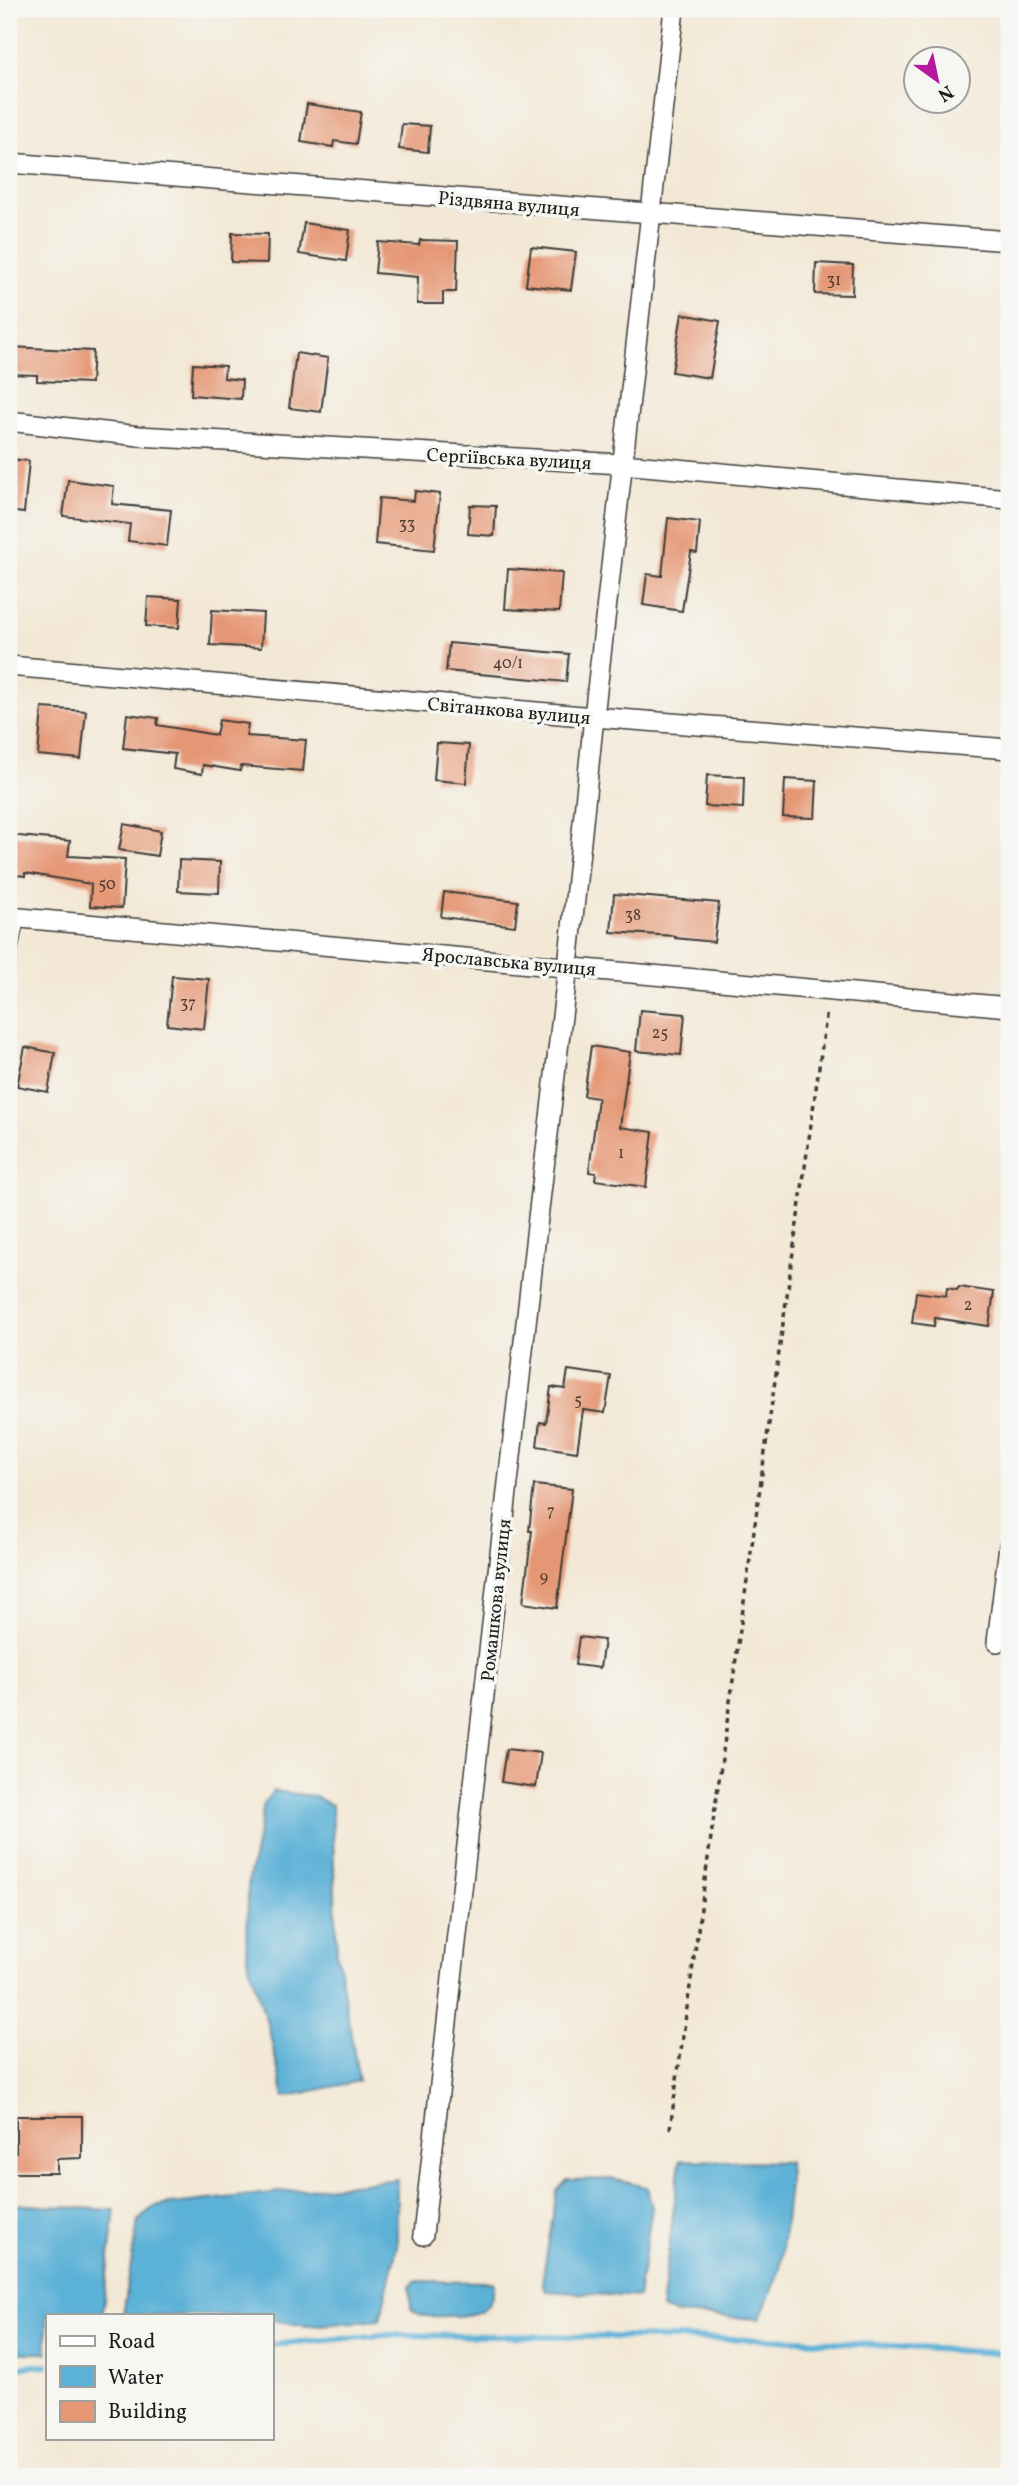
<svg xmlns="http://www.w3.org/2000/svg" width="1018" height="2485" font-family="Vollkorn,serif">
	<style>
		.water { fill: #5bb1d7; stroke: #3c667a; stroke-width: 2 }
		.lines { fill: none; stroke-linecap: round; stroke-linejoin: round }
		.stream { stroke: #5bb1d7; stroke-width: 6 }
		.building { fill: #e59774 }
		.lane-casing { stroke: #3c3b38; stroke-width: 12 }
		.street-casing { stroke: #3c3b38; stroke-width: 22 }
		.path { stroke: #3c3b38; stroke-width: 3.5; stroke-dasharray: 5 5; stroke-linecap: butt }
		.lane { stroke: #fff; stroke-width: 10 }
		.street { stroke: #fff; stroke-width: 19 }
		.labels { text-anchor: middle; stroke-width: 7; stroke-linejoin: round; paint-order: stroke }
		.number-label { font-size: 16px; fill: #4e3b32 }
		.street-label { font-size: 19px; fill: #1c1c1c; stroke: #f6f6f2 }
	</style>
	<rect width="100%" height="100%" fill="#f6f6f2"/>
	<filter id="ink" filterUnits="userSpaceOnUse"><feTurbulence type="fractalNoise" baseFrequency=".0143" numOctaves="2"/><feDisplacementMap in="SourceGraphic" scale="14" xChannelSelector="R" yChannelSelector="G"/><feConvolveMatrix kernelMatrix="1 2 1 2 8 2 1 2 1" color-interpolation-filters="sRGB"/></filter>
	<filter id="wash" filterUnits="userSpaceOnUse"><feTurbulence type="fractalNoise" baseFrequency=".00686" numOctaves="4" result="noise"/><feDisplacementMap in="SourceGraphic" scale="28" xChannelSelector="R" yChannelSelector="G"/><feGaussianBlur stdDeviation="1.57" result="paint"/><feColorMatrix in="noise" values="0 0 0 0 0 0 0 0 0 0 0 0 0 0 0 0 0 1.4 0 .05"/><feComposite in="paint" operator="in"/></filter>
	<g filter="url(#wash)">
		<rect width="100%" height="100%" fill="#f3e8d5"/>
		<path class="water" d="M273,1791L313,1796L332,1805L337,1954L359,2081L284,2097L269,2030L247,1958L248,1884L264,1804Z
			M680,2160L788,2162L789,2184L780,2269L760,2319L675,2314L661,2309Z
			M397,2179V2247L380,2320L307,2326L271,2320V2315H123L138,2221L154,2206Z
			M612,2179L647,2187L652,2208L638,2297L546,2291L542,2282L557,2191L567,2180Z
			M9,2204L115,2210L102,2315H47V2353H9Z
			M415,2281L494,2282C494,2313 474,2316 448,2316C432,2316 423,2319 411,2309L410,2287Z"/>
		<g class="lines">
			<path class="stream" d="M271,2345L383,2335L611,2337L803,2340L1009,2354
				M9,2368L47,2365"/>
		</g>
		<g id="blocks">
			<path class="building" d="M307,104L361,112L356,144L334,141L333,147L301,142Z
				M402,124L430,126L428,152L399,149Z
				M304,223L350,230L346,261L299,254Z
				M232,233L268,234L267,263L231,262Z
				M420,240L458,241L456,292H443V304H417L418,277L375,273L378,242L419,245Z
				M531,247L576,252L571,290L526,285Z
				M816,263L853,265L852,295L815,294Z
				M682,314L720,321L710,378L672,372Z
				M9,347L93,351L91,383L37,381V375L9,374Z
				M296,353L328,358L321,412L289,408Z
				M193,364L225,366L224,378L242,380L241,399L191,395Z
				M9,459L29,461L24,513L9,511Z
				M68,480L114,486L112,504L171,510L167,546L128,541L130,524L63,516Z
				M415,491L440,494L434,550L375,544L379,498L414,501Z
				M470,505L496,506L494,536L468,534Z
				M668,518L700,522L697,553L691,552L682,611L643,605L647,574L662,576Z
				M508,569L562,573L559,612L505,609Z
				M148,597L181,599L179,628L146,626Z
				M212,610L263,613L261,648L210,645Z
				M449,643L569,654L566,682L446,671Z
				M42,708L86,711L81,759L38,755Z
				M127,714L158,718L157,725L216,735L219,720L248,724L246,736L306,740L303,771L241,766L240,771L203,765L202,774L173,769L175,754L123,748Z
				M437,743L469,745L466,783L434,780Z
				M707,775L744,777L743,808L705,806Z
				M785,779L817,781L815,818L783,817Z
				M124,824L161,831L157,856L119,850Z
				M9,835L70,841L68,856L125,859L122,908L90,906L91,884L25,873V876L9,874Z
				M179,860L220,862L219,893L178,891Z
				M444,892L518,901L515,926L441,917Z
				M614,894L719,903L714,942L675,938V936L611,932Z
				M172,976L209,979L204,1029L167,1025Z
				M640,1010L685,1014L681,1055L636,1051Z
				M591,1046L630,1052L620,1127L653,1132L646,1187L595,1180L596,1173L589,1172L598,1098L584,1096Z
				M25,1047L55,1053L48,1092L17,1086Z
				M959,1287L994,1292L989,1326L935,1318L934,1326L912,1323L916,1292L946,1296L947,1288L957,1290Z
				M568,1370L611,1376L605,1413L583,1410L577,1452L537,1446L540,1422L546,1423L551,1387L565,1389Z
				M534,1485L572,1489L557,1608L523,1603L532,1531H529Z
				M579,1637L604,1640L600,1668L575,1665Z
				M506,1749L541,1753L536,1787L501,1782Z
				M16,2116H82V2158L57,2159V2173H12V2168H9V2152H16Z"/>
		</g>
	</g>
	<g filter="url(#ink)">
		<use href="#blocks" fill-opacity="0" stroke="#3c3b38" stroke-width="2"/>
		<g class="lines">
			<g class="lane-casing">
				<path id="lane" d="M9,972L19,917"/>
			</g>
			<g class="street-casing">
				<path id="street" d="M9,163L1009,241
					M9,421L139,436L622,464L1009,499
					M9,666L594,717L1009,749
					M9,917L1009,1007
					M997,1642L1009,1546
					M423,2235L536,1235L568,966L594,717L674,9"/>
			</g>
			<path class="path" d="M670,2129L827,1010"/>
			<use href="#lane" class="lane"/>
			<use href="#street" class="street"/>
		</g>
	</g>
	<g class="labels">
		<g class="number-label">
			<text x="834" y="285">31</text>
			<text x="407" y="529">33</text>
			<text x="508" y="668">40/1</text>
			<text x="107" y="889">50</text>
			<text x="633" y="920">38</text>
			<text x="188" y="1008">37</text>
			<text x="660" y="1038">25</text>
			<text x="621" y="1158">1</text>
			<text x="968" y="1310">2</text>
			<text x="578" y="1405">5</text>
			<text x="551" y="1516">7</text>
			<text x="544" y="1582">9</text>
		</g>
		<g class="street-label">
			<text transform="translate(509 203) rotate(5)" y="7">Різдвяна вулиця</text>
			<text transform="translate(509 458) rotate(3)" y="7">Сергіївська вулиця</text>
			<text transform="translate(509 710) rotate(5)" y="7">Світанкова вулиця</text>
			<text transform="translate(509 961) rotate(5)" y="7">Ярославська вулиця</text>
			<text transform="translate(495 1600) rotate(-84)" y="7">Ромашкова вулиця</text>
		</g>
	</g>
	<rect width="1018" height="2485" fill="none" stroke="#f6f6f2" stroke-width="35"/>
	<rect x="46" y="2314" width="228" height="126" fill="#f6f6f2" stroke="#9f9f9c" stroke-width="2"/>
	<rect x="60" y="2336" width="35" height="10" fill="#ffffff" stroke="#9f9f9c" stroke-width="2"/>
	<text x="108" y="2348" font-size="21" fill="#1c1c1c">Road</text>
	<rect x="60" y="2366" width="35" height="21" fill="#5bb1d7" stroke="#9f9f9c" stroke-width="2"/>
	<text x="108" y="2384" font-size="21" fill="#1c1c1c">Water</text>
	<rect x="60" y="2401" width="35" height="21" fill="#e59774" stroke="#9f9f9c" stroke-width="2"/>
	<text x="108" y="2418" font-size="21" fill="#1c1c1c">Building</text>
	<g transform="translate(937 80) rotate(147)"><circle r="33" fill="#f6f6f2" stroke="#9f9f9c" stroke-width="2"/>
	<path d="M0-5L12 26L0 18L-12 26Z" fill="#b5179e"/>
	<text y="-10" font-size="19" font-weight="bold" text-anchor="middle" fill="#1c1c1c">N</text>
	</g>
</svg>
